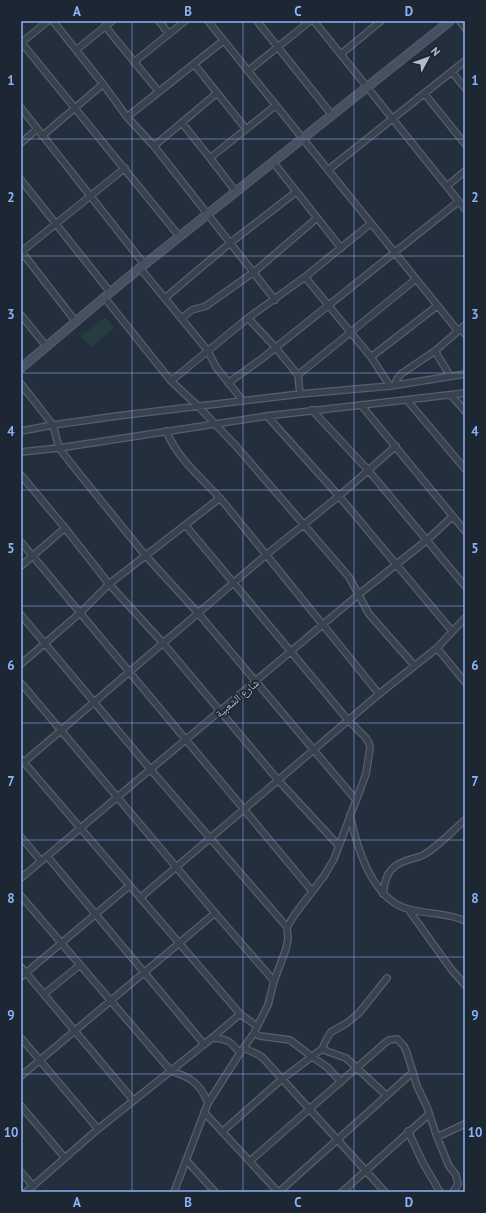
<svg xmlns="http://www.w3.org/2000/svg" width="486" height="1213" font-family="'PT Sans','Noto Naskh Arabic',sans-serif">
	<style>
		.green { fill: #263c3f }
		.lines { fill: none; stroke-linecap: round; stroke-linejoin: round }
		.street-casing { stroke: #565f6c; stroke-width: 8 }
		.secondary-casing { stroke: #565f6c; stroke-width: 10 }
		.street { stroke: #38414e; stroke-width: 5.5 }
		.secondary { stroke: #465061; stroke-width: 8 }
		.grid { fill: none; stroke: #8ab4f8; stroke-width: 1; stroke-opacity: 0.55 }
		.labels { text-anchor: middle; stroke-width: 3.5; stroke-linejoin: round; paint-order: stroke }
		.street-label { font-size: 11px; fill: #b4bcc9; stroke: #1d2633 }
		.neatline { fill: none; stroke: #8ab4f8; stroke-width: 1.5 }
		.grid-label { font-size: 13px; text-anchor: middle; font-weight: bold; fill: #8ab4f8 }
	</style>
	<rect width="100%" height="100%" fill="#242f3e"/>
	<path class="green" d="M105,317L114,328L91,347L81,336Z"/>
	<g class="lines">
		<g class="street-casing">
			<path id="street" d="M53,21L103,84L127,117L154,146L275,300
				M159,21L169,34
				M208,21L458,331
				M257,21L332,115
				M314,21L465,209
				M460,21L465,28
				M105,26L159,92
				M21,42L179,236
				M21,43L48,21
				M76,50L112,21
				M341,54L381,21
				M134,62L185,21
				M194,64L246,129
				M248,71L310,21
				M452,72L465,88
				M424,93L465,144
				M21,108L144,264
				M127,117L223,41
				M182,123L210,158L236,192
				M42,136L103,84
				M21,143L37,129
				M154,146L217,93
				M210,158L275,106
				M273,162L341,248
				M328,170L465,61
				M21,180L110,292
				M447,186L465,171
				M21,251L76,322
				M21,252L125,168
				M140,268L208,351L216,367L243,401
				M305,277L371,357L390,386
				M104,297L171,381L199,407L236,446L349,577L369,614L414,665
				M165,298L230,243L296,192
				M21,315L46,346
				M182,318L192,310L206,306L254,272L317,218
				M248,318L275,347L298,375L300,394
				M461,329L465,334
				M435,351L450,376
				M371,357L437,306
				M298,375L416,279
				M171,381L248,318L305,277L370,224
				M228,383L260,360L459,201
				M21,384L53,425L59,448L81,476L145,555L198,613L356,800
				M395,385L397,379L401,374L435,351L465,325
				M451,395L465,411
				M407,400L465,469
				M361,405L465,531
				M312,410L368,470L465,586
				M267,416L339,496L452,631
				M21,431L53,425L117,416L300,394L390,386L465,374
				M166,431C181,464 203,478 225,504C276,567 328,631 379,694
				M21,452L59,448L267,416L465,393
				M21,475L65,528L109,584L163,643L278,780L338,845
				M21,542L312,891
				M21,566L65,528
				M21,615L151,770L287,927
				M437,648L465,682
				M21,664L80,613L109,584L220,498
				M21,683L215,913L274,981
				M21,759L235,1008L240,1014L257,1026
				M24,762L266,555L339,496L396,446
				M350,815C357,848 372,899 408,909C425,914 450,913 465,921
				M21,837L41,861
				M47,856L204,1044
				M21,878L358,595L427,540L452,517
				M383,894C385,878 388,867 405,861C412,858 419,858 425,854C440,845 452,831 465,820
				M21,896L171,1071C190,1077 200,1083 208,1103
				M140,898L379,694L437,648L465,618
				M408,909L451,969L465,985
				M21,967L133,1100
				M21,977L129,886
				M44,994L80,965
				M254,1033L260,1036L290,1040L311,1056L327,1067L341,1082
				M21,1038L98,1129
				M212,1038C228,1039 230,1041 240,1053
				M244,1048L259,1055L263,1058L385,1192
				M322,1049L329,1052L346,1058L386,1095
				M21,1076L215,913
				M21,1106L65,1158
				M204,1112L278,1192
				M223,1131L282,1079L322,1049L326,1040L331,1032L347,1023L359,1013L387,978
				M408,1131L423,1163L440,1192
				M437,1137L465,1124
				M186,1160L215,1192
				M250,1161L385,1043L389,1040L397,1039L404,1046L407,1053L417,1086L427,1107L437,1137L449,1166L456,1175L458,1184L453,1192
				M21,1172L33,1186
				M26,1192L98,1129L212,1038L240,1014
				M174,1192L208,1103L240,1053L254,1033L268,1005L274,981L286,949L288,939L287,927L295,914L324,876L334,859L366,774L370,748L369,743L366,738L348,720L186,526
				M279,1192L413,1072
				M342,1192L429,1114"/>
		</g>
		<g class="secondary-casing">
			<path id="secondary" d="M21,368L125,280L450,21"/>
		</g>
		<use href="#street" class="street"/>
		<use href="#secondary" class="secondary"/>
	</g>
	<path class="grid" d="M132,21V1192M243,21V1192M354,21V1192M21,139H465M21,256H465M21,373H465M21,490H465M21,606H465M21,723H465M21,840H465M21,957H465M21,1074H465"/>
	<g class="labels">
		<g class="street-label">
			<text transform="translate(237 698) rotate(-40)" y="4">شارع الشعبية</text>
		</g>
	</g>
	<rect width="486" height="1213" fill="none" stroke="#1d2633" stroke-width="44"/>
	<g transform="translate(428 58) rotate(49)" stroke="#1d2633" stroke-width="3" paint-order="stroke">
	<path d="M0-3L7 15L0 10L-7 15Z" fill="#b4bcc9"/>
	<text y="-6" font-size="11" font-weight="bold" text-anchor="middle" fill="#b4bcc9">N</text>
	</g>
	<rect x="22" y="22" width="442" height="1169" class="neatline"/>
	<g class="grid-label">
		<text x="77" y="16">A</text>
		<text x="188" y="16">B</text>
		<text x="298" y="16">C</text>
		<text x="409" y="16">D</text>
		<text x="11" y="85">1</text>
		<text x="475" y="85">1</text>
		<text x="11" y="202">2</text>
		<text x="475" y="202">2</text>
		<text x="11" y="319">3</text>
		<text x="475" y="319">3</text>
		<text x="11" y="436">4</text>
		<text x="475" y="436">4</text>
		<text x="11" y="553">5</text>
		<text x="475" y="553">5</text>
		<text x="11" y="670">6</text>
		<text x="475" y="670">6</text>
		<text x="11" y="786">7</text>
		<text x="475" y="786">7</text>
		<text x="11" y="903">8</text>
		<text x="475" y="903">8</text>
		<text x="11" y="1020">9</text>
		<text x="475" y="1020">9</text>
		<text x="11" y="1137">10</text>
		<text x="475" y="1137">10</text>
		<text x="77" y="1207">A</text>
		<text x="188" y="1207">B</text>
		<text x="298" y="1207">C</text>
		<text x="409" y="1207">D</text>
	</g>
</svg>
